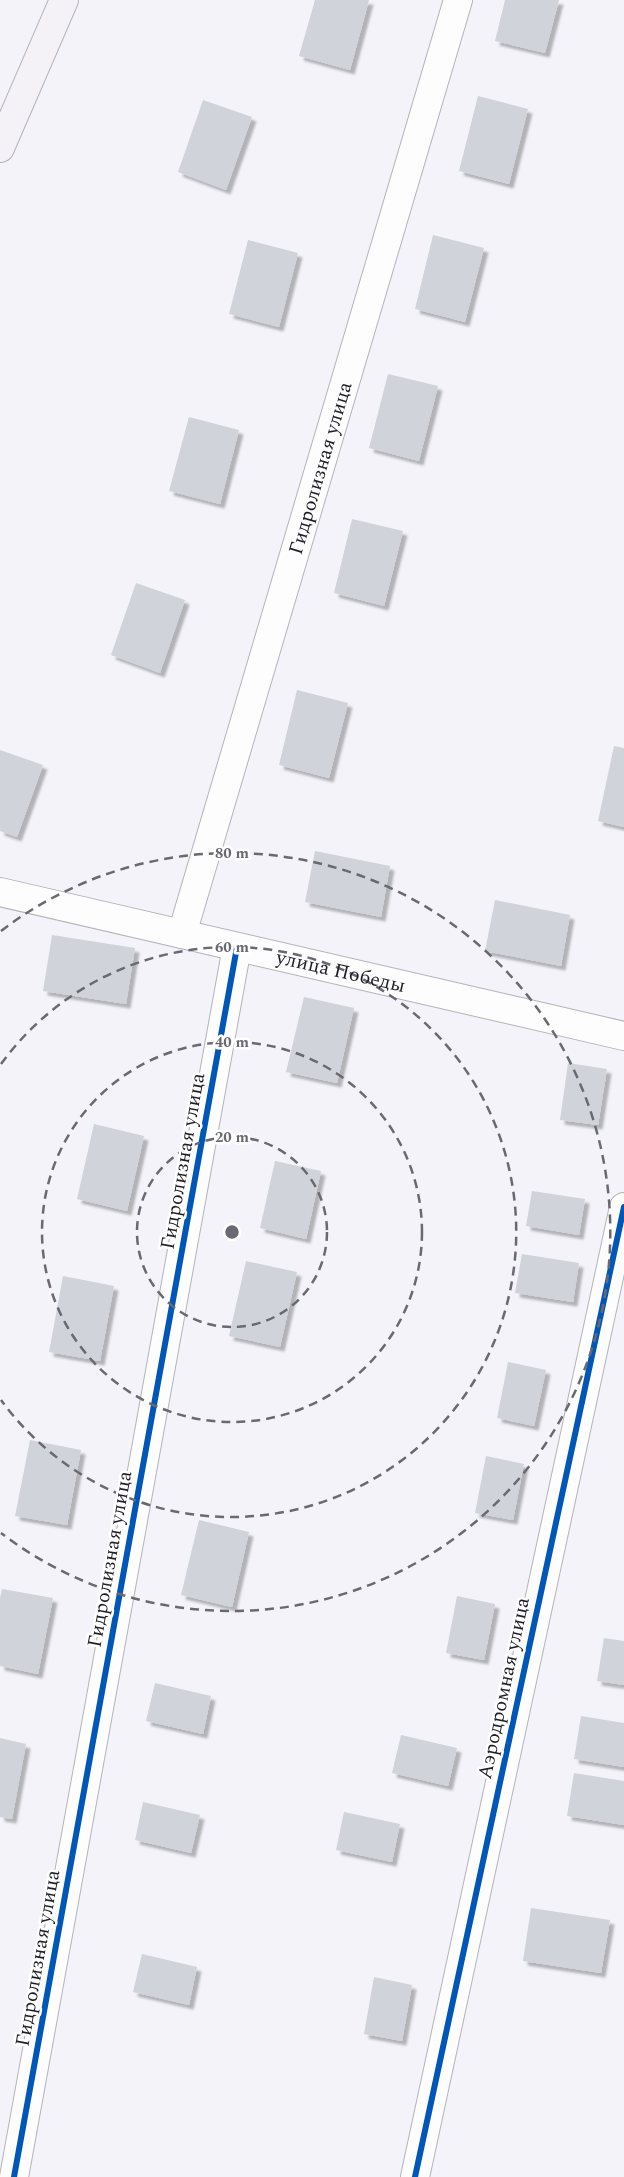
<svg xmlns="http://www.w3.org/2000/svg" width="624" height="2177" font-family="Spectral,serif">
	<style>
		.building { fill: #d0d3da; filter: url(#shadow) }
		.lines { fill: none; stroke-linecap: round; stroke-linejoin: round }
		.street-casing { stroke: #b3b3ba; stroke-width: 30 }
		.secondary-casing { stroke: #b3b3ba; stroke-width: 30 }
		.street { stroke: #fdfdfe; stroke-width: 28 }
		.secondary { stroke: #f4f2f6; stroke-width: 28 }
		.cycleway-casing { stroke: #fff; stroke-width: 9 }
		.cycleway { stroke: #0057b8; stroke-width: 6 }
		.ring { fill: none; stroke: #696971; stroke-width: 2.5; stroke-dasharray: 9 6 }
		.labels { text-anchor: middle; stroke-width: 5; stroke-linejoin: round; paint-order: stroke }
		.street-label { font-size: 20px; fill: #1f1f28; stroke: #fff }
		.centre { fill: #696971; stroke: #fff; stroke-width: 2.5 }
		.ring-label { font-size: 15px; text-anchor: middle; font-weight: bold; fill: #696971; stroke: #fff; stroke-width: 5; stroke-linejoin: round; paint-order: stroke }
	</style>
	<defs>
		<filter id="shadow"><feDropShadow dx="4.5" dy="4.5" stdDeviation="1" flood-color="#0004"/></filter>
	</defs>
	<rect width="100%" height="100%" fill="#f3f3f9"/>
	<path class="building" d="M315,0H369L350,70L299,56Z
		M505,0H559L545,53L495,41Z
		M478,96L528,109L509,184L459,171Z
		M203,100L252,117L226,190L178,172Z
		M433,235L484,248L465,322L415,309Z
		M248,240L298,253L279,327L229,314Z
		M388,374L438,386L419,461L369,448Z
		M189,417L239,430L220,504L169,491Z
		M352,519L403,531L384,606L334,593Z
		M136,583L185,600L160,673L111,655Z
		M297,690L348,703L329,778L279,765Z
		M614,746L624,748V827L598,821Z
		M0,750L43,765L17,837L0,831Z
		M315,851L390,866L381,917L305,902Z
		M495,900L570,915L561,966L485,951Z
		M52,935L135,948L126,1004L43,991Z
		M304,997L354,1008L337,1083L286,1072Z
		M568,1063L607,1069L598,1125L560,1120Z
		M94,1124L144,1136L127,1211L77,1199Z
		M275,1161L321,1171L306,1239L260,1228Z
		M532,1191L585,1199L579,1235L526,1226Z
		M522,1254L579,1263L573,1302L515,1293Z
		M246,1261L297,1272L280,1347L229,1336Z
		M63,1276L114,1286L100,1361L49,1352Z
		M508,1362L546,1370L534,1426L497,1418Z
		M30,1440L81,1450L67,1525L15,1516Z
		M486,1456L524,1464L513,1520L475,1513Z
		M199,1520L249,1532L232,1607L181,1595Z
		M2,1589L53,1598L38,1674L0,1666V1598Z
		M457,1596L495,1604L484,1660L446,1653Z
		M604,1638L624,1641V1685L597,1681Z
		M155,1683L211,1696L203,1734L146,1721Z
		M581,1716L624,1723V1767L574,1759Z
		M401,1735L457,1748L448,1786L392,1773Z
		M0,1738L26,1744L12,1819L0,1817Z
		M574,1773L624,1781V1825L567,1816Z
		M143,1802L200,1815L191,1853L135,1840Z
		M344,1812L400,1824L392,1862L336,1850Z
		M531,1908L610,1920L601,1973L523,1961Z
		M142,1954L197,1967L189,2005L133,1992Z
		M374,1977L412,1985L402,2041L364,2034Z"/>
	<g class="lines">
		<g class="street-casing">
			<g id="street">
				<path id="s1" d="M0,892L624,1036"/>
				<path id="s2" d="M182,934L458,0"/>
				<path d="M14,2177L237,947"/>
				<path d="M415,2177L624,1207"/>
			</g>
		</g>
		<g class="secondary-casing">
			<path id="secondary" d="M0,148L64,0"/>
		</g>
		<use href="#street" class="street"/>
		<use href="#secondary" class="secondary"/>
		<g class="cycleway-casing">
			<path id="cycleway" d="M14,2177L237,947
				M415,2177L624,1207"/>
		</g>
		<use href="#cycleway" class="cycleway"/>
	</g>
	<g class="ring">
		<circle cx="232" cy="1232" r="95"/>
		<circle cx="232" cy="1232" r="190"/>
		<path d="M1 1064A285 285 0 1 1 1 1400"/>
		<path d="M1 931A379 379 0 1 1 1 1533"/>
	</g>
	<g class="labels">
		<g class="street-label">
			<text dy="7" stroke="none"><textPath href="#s2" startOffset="486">Гидролизная улица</textPath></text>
			<text dy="7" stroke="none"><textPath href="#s1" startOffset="350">улица Победы</textPath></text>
			<text transform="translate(182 1161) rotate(-80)" y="7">Гидролизная улица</text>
			<text transform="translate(109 1559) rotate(-80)" y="7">Гидролизная улица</text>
			<text transform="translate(503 1688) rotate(-78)" y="7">Аэродромная улица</text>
			<text transform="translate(37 1958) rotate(-80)" y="7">Гидролизная улица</text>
		</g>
	</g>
	<circle cx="232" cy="1232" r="8" class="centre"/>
	<g class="ring-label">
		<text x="232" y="858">80 m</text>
		<text x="232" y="952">60 m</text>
		<text x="232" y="1047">40 m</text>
		<text x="232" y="1142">20 m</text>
	</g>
</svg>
